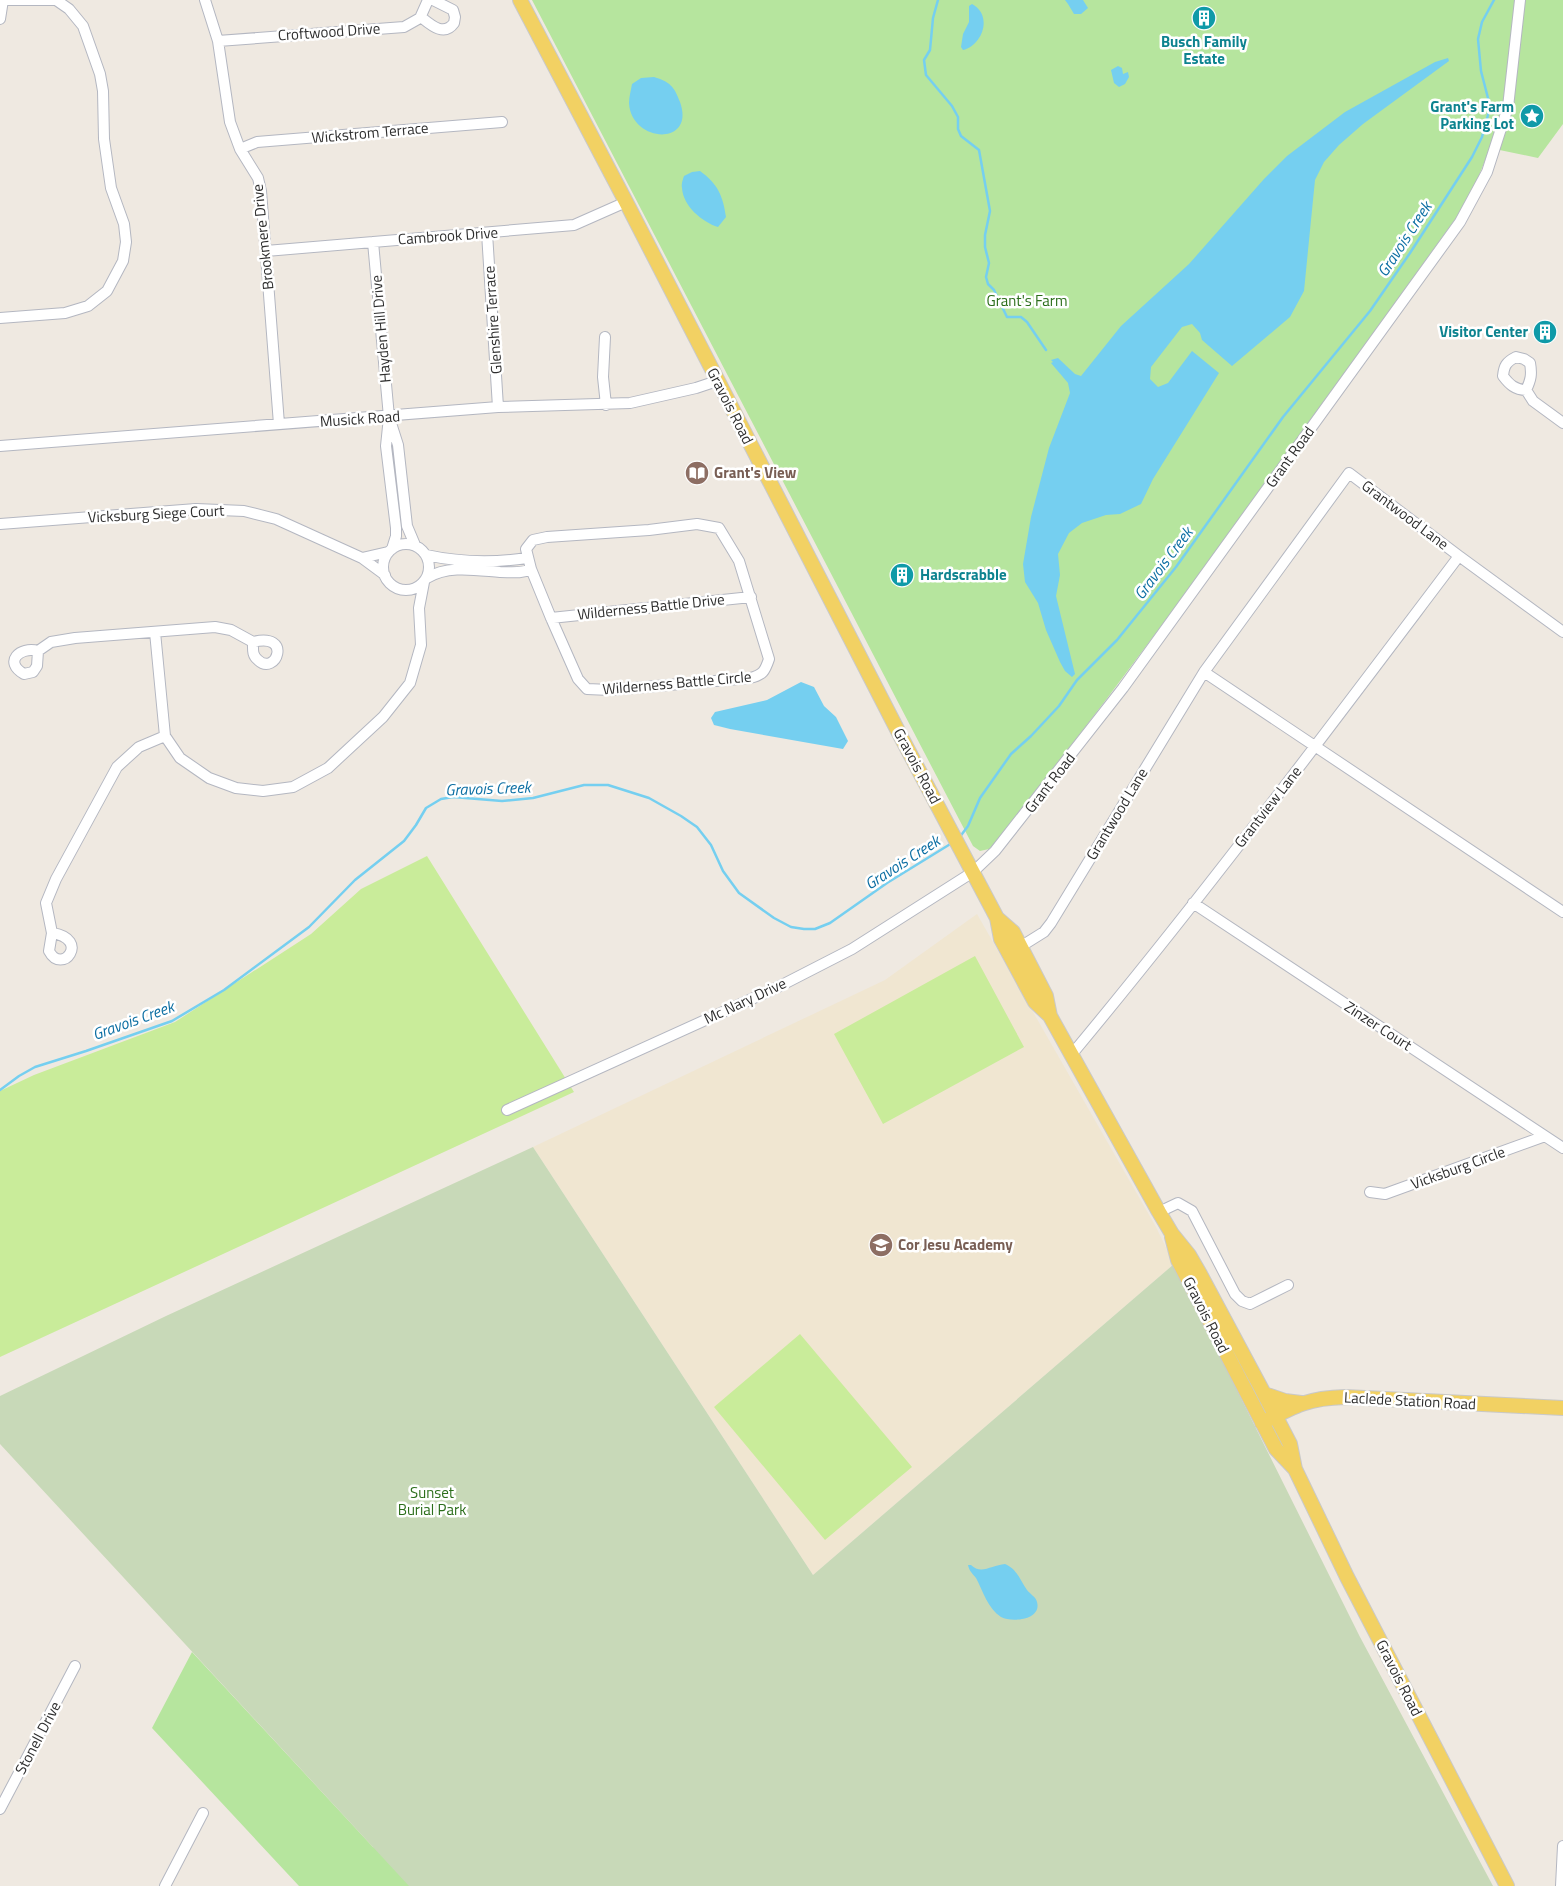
<svg xmlns="http://www.w3.org/2000/svg" width="1563" height="1886" font-family="'Titillium Web',sans-serif">
	<style>
		.education { fill: #f0e6d1 }
		.green { fill: #b6e59e }
		.cemetery { fill: #c8d9b8 }
		.pitch { fill: #c9ec9a }
		.water { fill: #75cff0 }
		.lines { fill: none; stroke-linecap: round; stroke-linejoin: round }
		.stream { stroke: #75cff0; stroke-width: 2.5 }
		.minor-casing { stroke: #b4b7c1; stroke-width: 12 }
		.major-casing { stroke: #c9c9c9; stroke-width: 16 }
		.minor { stroke: #fff; stroke-width: 10 }
		.major { stroke: #f2d163; stroke-width: 14 }
		.labels { text-anchor: middle; stroke-width: 5; stroke-linejoin: round; paint-order: stroke }
		.street-label { font-size: 15px; fill: #2e2e2e; stroke: #fff }
		.culture-label { font-size: 15px; font-weight: bold; fill: #0d838f; stroke: #fff; text-anchor: end }
		.park-label { font-size: 15px; fill: #2c6e1b; stroke: #fff }
		.education-label { font-size: 15px; font-weight: bold; fill: #785e54; stroke: #fff; text-anchor: start }
		.water-label { font-size: 16px; font-style: italic; fill: #0d6fa3; stroke: #fff }
	</style>
	<rect width="100%" height="100%" fill="#efe9e1"/>
	<path class="education" d="M977,914L1156,1227L1174,1264L813,1575L533,1147L885,980Z"/>
	<path class="green" d="M532,0H1563V124L1538,158L1490,148L1474,188L1464,207C1309,421 1158,639 993,845L989,849L980,851L973,846Z
		M192,1652L373,1847L534,1886H299L152,1728Z"/>
	<path class="cemetery" d="M533,1147L813,1575L1174,1264L1360,1637L1493,1886H409L0,1444V1396L166,1316Z"/>
	<path class="pitch" d="M427,856L574,1092L0,1357V1091L34,1075L175,1022L311,934L361,889Z
		M975,956L1024,1047L883,1124L834,1034Z
		M800,1334L912,1467L825,1540L714,1407Z"/>
	<path class="water" d="M1065,0H1083L1088,8L1081,14H1074L1068,4Z
		M972,4C993,15 983,45 963,50L961,47L963,34L969,22V6Z
		M1448,58L1449,61L1363,124L1339,145L1324,162L1315,180L1304,291L1290,317L1232,366L1202,340L1200,333L1192,324L1182,327L1151,367L1150,379L1158,387L1168,383L1192,351L1219,373L1153,479L1141,504L1120,514L1106,515L1082,523L1069,533L1058,554L1060,575L1056,596L1075,674L1072,677L1065,671L1060,662L1046,630L1038,603L1025,582L1023,564L1031,517L1049,448L1070,393L1068,383L1051,363L1053,362L1051,360L1058,358L1075,374L1081,376L1121,326L1189,264L1264,179L1287,156L1345,112L1435,62Z
		M1118,66L1122,68L1123,74L1128,72L1129,77L1125,84L1119,87L1114,83L1111,70Z
		M654,77C670,82 674,86 680,102C696,147 631,143 629,103C629,97 631,90 632,84L641,78Z
		M700,171C718,184 723,196 726,217L718,227C702,222 683,206 682,188C681,184 683,179 684,176L692,172Z
		M801,682L814,687L824,706L836,717L848,741L843,749L730,729L714,725L711,718L715,712L767,700Z
		M1005,1564C1017,1569 1020,1580 1027,1590C1030,1594 1036,1597 1037,1602C1042,1620 1012,1623 1001,1617C988,1609 983,1591 976,1578C973,1574 969,1571 968,1565H971C981,1575 992,1565 1005,1564Z"/>
	<g class="lines">
		<path class="stream" d="M938,0L933,18L930,50L924,60L926,75L952,106L958,117V129L961,136L979,150L990,211L985,235V247L989,263L986,277L988,284L994,290L1007,317H1021L1027,322L1046,350
			M959,838L968,826L980,798L1011,754L1031,736L1059,706L1077,680L1117,640L1176,567L1283,417L1370,311L1410,253L1472,157L1482,137L1488,115L1489,102L1481,71L1478,39L1482,22L1494,0
			M0,1090L19,1076L35,1067L86,1051L172,1021L224,990L309,927L355,880L404,841L416,825L426,808L441,799L453,797L502,801L533,798L584,785H608L649,798L681,816L697,827L711,845L723,871L739,893L774,918L791,927L804,929H815L830,923L887,883L952,843"/>
		<g class="minor-casing">
			<path id="minor" d="M205,0L218,41L230,122L240,149L258,178L261,191L279,424
				M421,17C431,25 444,37 454,23L455,17L453,10L433,0
				M0,19L3,0
				M218,41L404,27L420,18L428,0
				M240,149L257,142L502,122
				M487,233L498,407
				M373,242L389,417L386,446L396,528V536L392,549
				M266,251L574,225L626,202
				M0,318L65,313L88,306L107,291L123,261L126,242L124,224L111,188L104,139L103,91L100,74L83,26L69,9L56,0H3
				M605,337L603,377L606,405
				M1516,357L1524,359L1530,363C1532,374 1531,380 1526,390C1515,390 1509,384 1503,376C1504,366 1506,362 1516,357Z
				M1526,390L1533,401L1563,423
				M390,420L398,445L407,526L415,545
				M0,446L498,407L630,403L696,388L717,381
				M0,524L196,509L244,511L276,519L362,558L385,575
				M697,524L719,528L739,561L769,659C765,671 763,675 750,678L610,690L587,689L578,679L551,618L531,569L526,549L533,540L547,537L649,530Z
				M383 567a23 23 0 1 1 46 0a23 23 0 1 1-46 0Z
				M426,555C458,562 494,563 527,558
				M362,558L388,552
				M427,578C448,565 475,570 500,572C511,572 521,574 531,569
				M551,618L751,597
				M155,632L165,736L180,758L209,778L236,788L263,791L293,787L328,768L383,717L410,683L421,645L419,608L424,582
				M38,651C20,646 3,662 24,674L33,672L37,666L38,651L51,642L75,638L215,627L231,630L253,642C293,632 276,677 258,660C252,655 253,650 253,642
				M1204,672L1563,912
				M1193,903L1563,1148
				M52,933L49,951C62,976 91,939 52,933L46,903L56,879L117,767L139,747L165,736
				M1020,947L1044,932L1051,923L1204,672L1349,473L1459,556L1563,632
				M1072,1054C1206,893 1332,724 1459,556
				M507,1110L776,988L852,949L973,872L995,851L1123,688L1460,222L1487,172L1508,107L1520,0
				M1370,1192L1385,1194L1545,1136
				M1159,1212L1178,1203L1192,1211L1235,1294L1242,1301L1250,1304L1288,1285
				M0,1809L75,1666
				M165,1886L203,1813
				M1561,1886L1563,1846"/>
		</g>
		<g class="major-casing">
			<path id="major" d="M520,0L626,202L899,733L997,918L1001,939L1035,1002L1050,1016
				M997,918L1013,932L1046,996L1050,1016L1159,1212L1172,1234L1189,1255L1200,1274L1261,1388L1290,1444L1295,1469L1347,1577L1507,1886
				M1172,1237L1178,1260L1276,1449L1294,1468
				M1264,1394L1285,1401L1301,1403
				M1262,1423C1294,1406 1308,1398 1345,1397L1563,1408"/>
		</g>
		<use href="#minor" class="minor"/>
		<use href="#major" class="major"/>
	</g>
	<defs>
		<g id="building-disc" transform="scale(1.25)"><circle r="9.5" fill="#0f9aa8" stroke="#fff"/><path d="M-4-6H4V6H1V3H-1V6H-4ZM-2.5-4.3h1.7v1.8h-1.7ZM.8-4.3h1.7v1.8H.8ZM-2.5-1h1.7V.8h-1.7ZM.8-1h1.7V.8H.8Z" fill="#fff"/></g>
		<g id="sight-disc" transform="scale(1.25)"><circle r="9.5" fill="#0f9aa8" stroke="#fff"/><path d="M0-6L1.8-2.2L6-1.7L2.9 1.2L3.7 5.4L0 3.3L-3.7 5.4L-2.9 1.2L-6-1.7L-1.8-2.2Z" fill="#fff"/></g>
		<g id="library-disc" transform="scale(1.25)"><circle r="9.5" fill="#8d6e63" stroke="#fff"/><path d="M-6-4Q-3-5.5-.7-3.5V5Q-3 3-6 4ZM6-4Q3-5.5 .7-3.5V5Q3 3 6 4Z" fill="#fff"/></g>
		<g id="school-disc" transform="scale(1.25)"><circle r="9.5" fill="#8d6e63" stroke="#fff"/><path d="M0-5L7-2L0 1L-7-2ZM-4 1L0 2.5L4 1V4Q0 6-4 4Z" fill="#fff"/></g>
	</defs>
	<g fill-rule="evenodd">
		<use href="#building-disc" x="1204" y="18"/>
		<use href="#sight-disc" x="1532" y="116"/>
		<use href="#building-disc" x="1545" y="332"/>
		<use href="#library-disc" x="697" y="473"/>
		<use href="#building-disc" x="902" y="575"/>
		<use href="#school-disc" x="881" y="1245"/>
	</g>
	<g class="labels">
		<g class="street-label">
			<text transform="translate(329 32) rotate(-4)" y="5">Croftwood Drive</text>
			<text transform="translate(370 133) rotate(-5)" y="5">Wickstrom Terrace</text>
			<text transform="translate(448 236) rotate(-4)" y="5">Cambrook Drive</text>
			<text transform="translate(263 237) rotate(-96)" y="5">Brookmere Drive</text>
			<text transform="translate(493 320) rotate(-94)" y="5">Glenshire Terrace</text>
			<text transform="translate(381 329) rotate(-95)" y="5">Hayden Hill Drive</text>
			<text transform="translate(730 406) rotate(63)" y="5">Gravois Road</text>
			<text transform="translate(360 419) rotate(-4)" y="5">Musick Road</text>
			<text transform="translate(1290 457) rotate(-54)" y="5">Grant Road</text>
			<text transform="translate(156 514) rotate(-3)" y="5">Vicksburg Siege Court</text>
			<text transform="translate(1405 515) rotate(37)" y="5">Grantwood Lane</text>
			<text transform="translate(651 607) rotate(-6)" y="5">Wilderness Battle Drive</text>
			<text transform="translate(677 683) rotate(-5)" y="5">Wilderness Battle Circle</text>
			<text transform="translate(917 766) rotate(62)" y="5">Gravois Road</text>
			<text transform="translate(1050 783) rotate(-52)" y="5">Grant Road</text>
			<text transform="translate(1268 807) rotate(-52)" y="5">Grantview Lane</text>
			<text transform="translate(1117 814) rotate(-59)" y="5">Grantwood Lane</text>
			<text transform="translate(745 1001) rotate(-25)" y="5">Mc Nary Drive</text>
			<text transform="translate(1378 1026) rotate(33)" y="5">Zinzer Court</text>
			<text transform="translate(1458 1168) rotate(-20)" y="5">Vicksburg Circle</text>
			<text transform="translate(1206 1315) rotate(63)" y="5">Gravois Road</text>
			<text transform="translate(1410 1401) rotate(3)" y="5">Laclede Station Road</text>
			<text transform="translate(1399 1678) rotate(63)" y="5">Gravois Road</text>
			<text transform="translate(38 1738) rotate(-62)" y="5">Stonell Drive</text>
		</g>
		<g class="culture-label">
			<text x="1204" y="47" text-anchor="middle">Busch Family<tspan x="1204" dy="17">Estate</tspan></text>
			<text x="1514" y="112">Grant's Farm<tspan x="1514" dy="17">Parking Lot</tspan></text>
			<text x="1528" y="337">Visitor Center</text>
			<text x="920" y="580" text-anchor="start">Hardscrabble</text>
		</g>
		<g class="park-label">
			<text x="1027" y="306">Grant's Farm</text>
			<text x="432" y="1498">Sunset<tspan x="432" dy="17">Burial Park</tspan></text>
		</g>
		<g class="education-label">
			<text x="714" y="478">Grant's View</text>
			<text x="898" y="1250">Cor Jesu Academy</text>
		</g>
		<g class="water-label">
			<text transform="translate(1404 239) rotate(-57)" y="6">Gravois Creek</text>
			<text transform="translate(1163 563) rotate(-53)" y="6">Gravois Creek</text>
			<text transform="translate(488 788) rotate(-2)" y="6">Gravois Creek</text>
			<text transform="translate(902 862) rotate(-33)" y="6">Gravois Creek</text>
			<text transform="translate(133 1020) rotate(-20)" y="6">Gravois Creek</text>
		</g>
	</g>
</svg>
